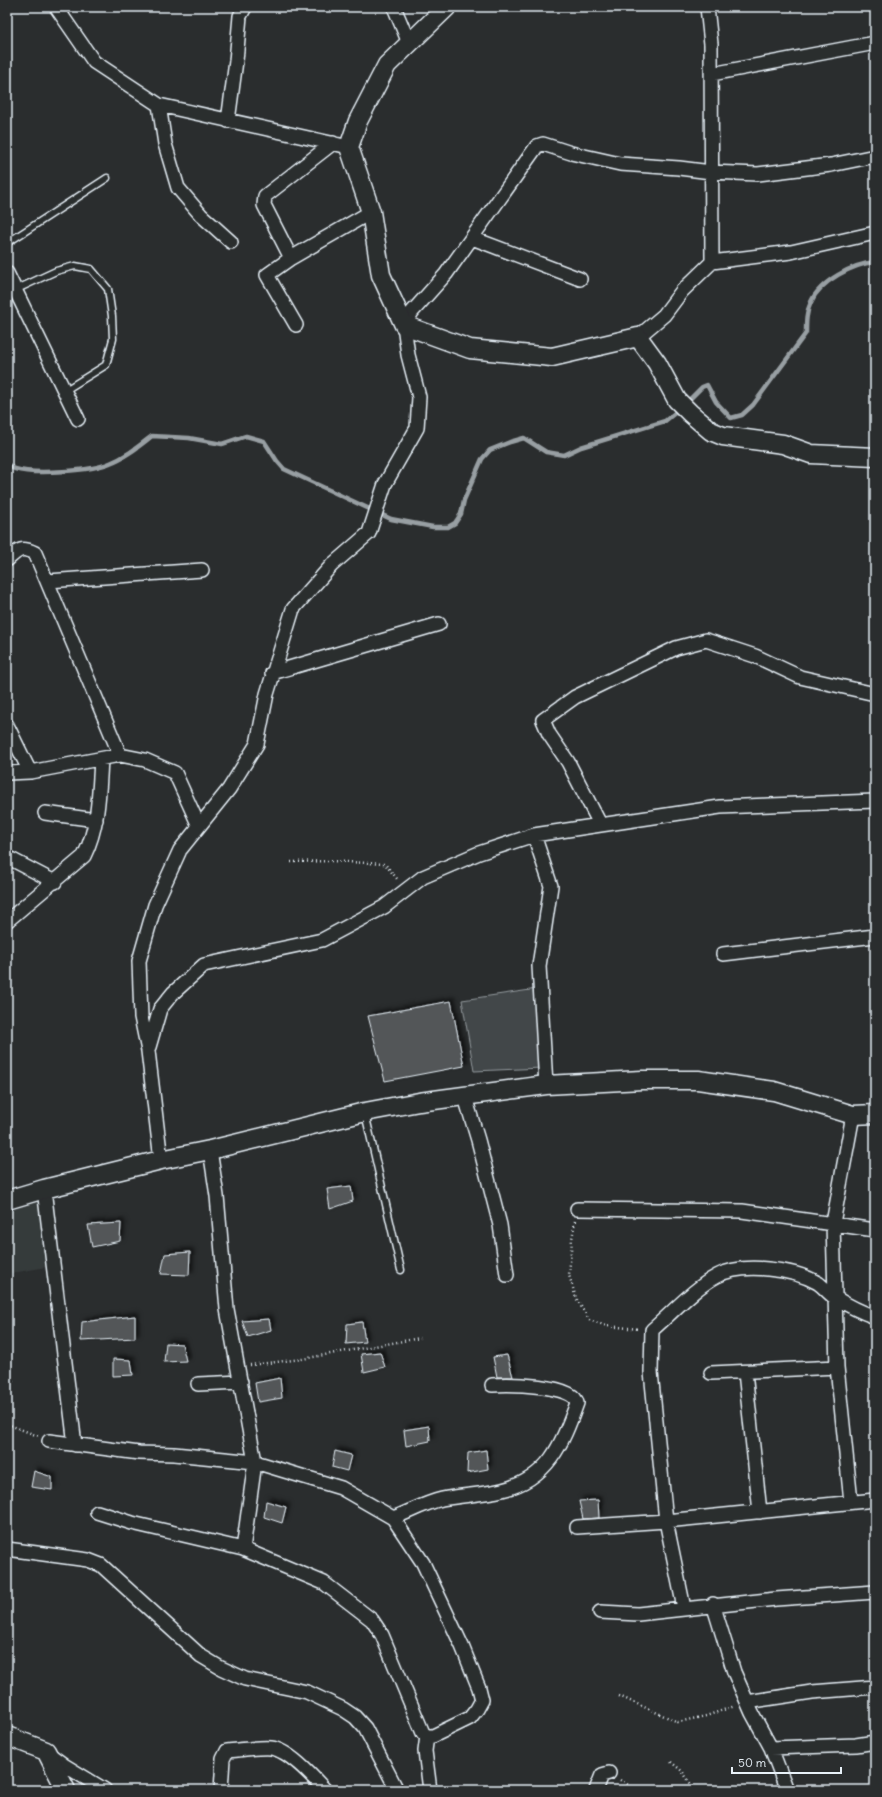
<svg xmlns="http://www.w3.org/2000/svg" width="882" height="1797" font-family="Delius,sans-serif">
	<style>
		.built { fill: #363a3b }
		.green { fill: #424648; stroke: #959ca0 }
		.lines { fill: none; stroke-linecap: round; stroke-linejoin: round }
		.stream { stroke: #989fa3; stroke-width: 4.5 }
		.building { fill: #535759; stroke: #e8f1f8; filter: url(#shadow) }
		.lane-casing { stroke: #e8f1f8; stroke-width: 9 }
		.street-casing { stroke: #e8f1f8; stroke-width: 16 }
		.secondary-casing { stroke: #e8f1f8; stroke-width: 21 }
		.path { stroke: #e8f1f8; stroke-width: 2.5; stroke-dasharray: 1 3; stroke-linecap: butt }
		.lane { stroke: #2a2d2e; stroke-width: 6 }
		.street { stroke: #2a2d2e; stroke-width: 13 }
		.secondary { stroke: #2a2d2e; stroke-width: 18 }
	</style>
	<defs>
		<filter id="shadow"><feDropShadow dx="3.5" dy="-3.5" stdDeviation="2" flood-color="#0009"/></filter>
	</defs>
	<rect width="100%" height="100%" fill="#2a2d2e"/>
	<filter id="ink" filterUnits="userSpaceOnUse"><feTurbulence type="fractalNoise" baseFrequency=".025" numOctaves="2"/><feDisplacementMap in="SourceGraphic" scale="8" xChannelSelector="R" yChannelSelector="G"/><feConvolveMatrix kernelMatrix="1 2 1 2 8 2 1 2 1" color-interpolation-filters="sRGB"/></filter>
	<g filter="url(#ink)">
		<path class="built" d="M40,1201L52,1266L7,1274V1207Z"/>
		<path class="green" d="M537,989L542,1068L474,1071L462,1000Z"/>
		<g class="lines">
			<path class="stream" d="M686,403L702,387L707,385L716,402L731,418L742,415L753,405L806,333C806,323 806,312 811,302C820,281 853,264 875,262
				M7,464C9,465 12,468 15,469C34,475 92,471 110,463C126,457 139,446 152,436L189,438L222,444L246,436L264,441L277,461L284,469L391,519L433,527H448L455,523L461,514L464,500L482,459L490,450L510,442L524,438L546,452L564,455L581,447L665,421L681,408"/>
		</g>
		<path class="building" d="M451,1001L464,1066L385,1081L368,1016Z
			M351,1186L353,1201L330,1209L327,1189Z
			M121,1223L120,1241L92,1247L88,1225Z
			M190,1252L189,1275L161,1274L165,1254Z
			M135,1316V1338L81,1341L82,1322Z
			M269,1319L271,1330L248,1337L242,1321Z
			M362,1322L365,1342L346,1344L347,1324Z
			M166,1343L182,1344L186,1361L164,1362Z
			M380,1352L385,1367L364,1372L361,1354Z
			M507,1355L513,1377H497L493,1357Z
			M113,1359L131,1360L133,1375L113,1376Z
			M280,1378L282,1398L258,1402L255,1383Z
			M429,1426L430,1441L406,1446L404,1430Z
			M486,1450L488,1469L467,1473L468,1453Z
			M335,1451L351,1455L347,1471L332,1467Z
			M34,1471L52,1477V1490L31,1487Z
			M598,1500L599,1518L583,1519L579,1501Z
			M266,1501L286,1507L282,1523L264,1517Z"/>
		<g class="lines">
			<g class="lane-casing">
				<path id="lane" d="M7,243L107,178
					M15,290L56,271L75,266L91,269L108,289L112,316L113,339L106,365L64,391
					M365,1113L401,1270"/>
			</g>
			<g class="street-casing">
				<path id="street" d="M56,7L94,62L159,105L349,147
					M394,7L409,43
					M712,74L875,43
					M159,105L165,144L178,188L201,215L231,242
					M228,121L236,61L240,16L245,7
					M472,238L580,279
					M291,258L371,212
					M712,262L791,252L875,233
					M7,273L78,419
					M296,325L267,275L291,258L264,205L265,196L333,143
					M638,337L664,315L682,291L712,262L711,44L707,7
					M7,560C18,550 21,546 35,553L120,755
					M48,581L202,570
					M272,673L439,624
					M7,725L30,772
					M7,773L30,772L120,755L145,760L175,773L199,826
					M45,813L96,820
					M600,824L568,762L549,734L543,720L575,697L676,648L706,640L755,656L800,677L875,694
					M534,835L551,886L539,966L546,1085
					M7,857L55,882
					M7,921L84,856C99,826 99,792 101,759
					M723,954L875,936
					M149,1047L160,1009L173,993L204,965L322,940L384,907L423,877L479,853L534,835L720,807L875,801
					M465,1097L478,1140L500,1225L507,1275
					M210,1150L217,1196L227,1309L255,1462L243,1549
					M161,1160L148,1051L141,1017L139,961L155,905L180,850L229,789L257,744L267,694L293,609L332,565L369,533L385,484L417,428L419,397L408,355L404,325L412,312L446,274L537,146L543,144L571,153L620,164L679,168L711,172L758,174L831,165L875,156
					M44,1189L75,1445
					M577,1209L742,1211L875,1230
					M745,1372L760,1512
					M711,1373L837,1367
					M198,1384L241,1382
					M49,1441L139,1453L174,1454L255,1462L341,1488L393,1518L423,1563L462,1646L479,1688L482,1700L477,1709L470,1718L433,1736H427L423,1733L382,1635L372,1620L324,1583L243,1549L132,1523L97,1512
					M851,1502L837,1367L833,1223L853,1115
					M393,1518C409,1512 425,1503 442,1499C461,1495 482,1495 502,1490C548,1479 562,1445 577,1403C574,1384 508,1384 492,1385
					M577,1527L666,1521L875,1500
					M7,1549L88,1560L101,1565L201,1656L221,1668L245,1679L307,1692L343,1709L355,1717L365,1728L397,1790
					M713,1604L734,1672L752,1713L771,1748L787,1790
					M684,1608L666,1521L651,1372L652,1330C672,1313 694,1288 717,1276C742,1262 794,1269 818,1283C824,1287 828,1293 834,1297C847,1305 861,1312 875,1317
					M600,1612L638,1614L776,1599L875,1592
					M747,1702L812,1692L875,1687
					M427,1736L425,1751L430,1790
					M771,1748L856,1745L875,1742
					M49,1754L64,1765L105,1790
					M221,1790L223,1759L227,1751C240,1750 259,1747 271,1748C289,1750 313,1777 325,1790
					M596,1790L602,1775L609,1773"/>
			</g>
			<g class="secondary-casing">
				<path id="secondary" d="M447,7L387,65L358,121L349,147L371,212L381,275L404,325L470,349L552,357L638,337L657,363L677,400L690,413L711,431L723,436L783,444L811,454L875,457
					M7,1200L44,1189L161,1160L210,1150L365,1112L419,1102L546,1085L642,1080H698L774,1091L853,1115L875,1114
					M7,1736L46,1751L66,1790"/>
			</g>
			<path class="path" d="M291,862L330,861L385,864L398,880
				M575,1221L572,1239L569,1275L576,1298L589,1320L607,1326L639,1329
				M250,1365L302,1359L420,1338
				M7,1377L13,1379L7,1399
				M7,1424L38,1436
				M619,1696L678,1722L706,1716L735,1706
				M671,1762L682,1771L695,1790
				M620,1780L637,1790"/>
			<use href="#lane" class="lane"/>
			<use href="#street" class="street"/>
			<use href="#secondary" class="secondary"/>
		</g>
	</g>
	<rect width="882" height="1797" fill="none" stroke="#2a2d2e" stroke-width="24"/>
	<rect x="12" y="12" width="858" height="1773" fill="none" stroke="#e8f1f8" stroke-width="1.5" filter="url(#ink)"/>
	<path d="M732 1767v6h109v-6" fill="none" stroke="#e8f1f8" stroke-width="2"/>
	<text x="738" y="1767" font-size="12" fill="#e8f1f8" stroke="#2a2d2e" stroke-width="3" paint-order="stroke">50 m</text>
</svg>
